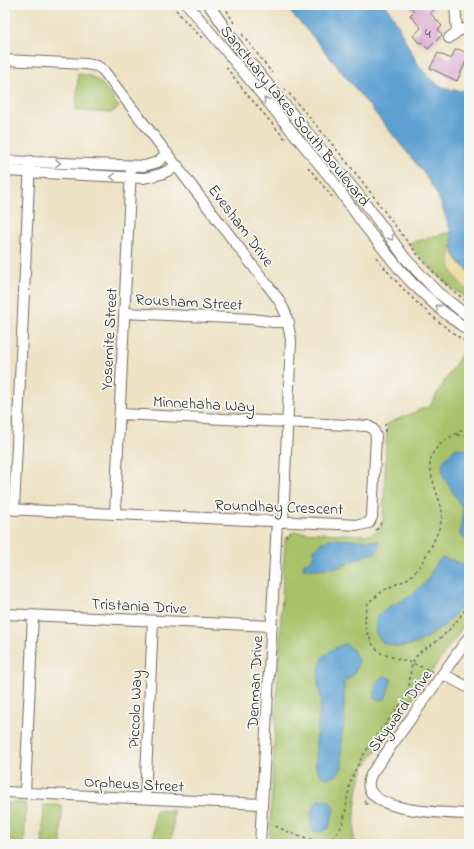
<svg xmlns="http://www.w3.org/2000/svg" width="474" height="849" font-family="'Indie Flower',sans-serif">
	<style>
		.green { fill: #a8c269; stroke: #6a764a }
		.sand { fill: #eeda9e; stroke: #8c8264 }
		.water { fill: #5da0d1; stroke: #44667e }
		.building { fill: #daaad0 }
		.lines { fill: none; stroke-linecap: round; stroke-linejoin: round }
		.minor-casing { stroke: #6f6b61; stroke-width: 12 }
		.path { stroke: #6f6b61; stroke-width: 1.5; stroke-dasharray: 3 3; stroke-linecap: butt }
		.minor { stroke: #fff; stroke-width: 10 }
		.oneway { stroke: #a0a0a0 }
		.labels { text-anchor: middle; stroke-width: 3.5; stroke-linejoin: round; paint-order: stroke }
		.number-label { font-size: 14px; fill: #574b54 }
		.street-label { font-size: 16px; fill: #2b2b2b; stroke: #f6f6f2 }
	</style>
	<rect width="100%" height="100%" fill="#f6f6f2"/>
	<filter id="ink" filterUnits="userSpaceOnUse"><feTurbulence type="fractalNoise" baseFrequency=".025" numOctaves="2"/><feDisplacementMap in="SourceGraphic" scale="8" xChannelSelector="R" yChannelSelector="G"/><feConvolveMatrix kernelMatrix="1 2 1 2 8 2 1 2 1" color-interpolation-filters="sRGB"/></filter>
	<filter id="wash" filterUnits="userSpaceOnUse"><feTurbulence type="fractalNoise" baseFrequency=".012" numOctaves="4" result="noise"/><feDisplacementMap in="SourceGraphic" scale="16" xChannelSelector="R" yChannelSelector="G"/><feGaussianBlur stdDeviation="0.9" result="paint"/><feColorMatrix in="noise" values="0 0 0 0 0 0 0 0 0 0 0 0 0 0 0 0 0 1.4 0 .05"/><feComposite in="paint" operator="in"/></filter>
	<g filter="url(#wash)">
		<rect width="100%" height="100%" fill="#eee2c5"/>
		<path class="green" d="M78,74C101,75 106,90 119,107L111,113L76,111Z
			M46,167L105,169L119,172L41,168Z
			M451,232L454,255L469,272V301C447,285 426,265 409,243Z
			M468,343L469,618L364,768C354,792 355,819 354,844H269L285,539L294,532L366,535C376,534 381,529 383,520L387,424L426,407L428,409Z
			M7,803H26L24,844H5Z
			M44,805H62L61,844H42Z
			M155,810L174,811L172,844H153Z"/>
		<path class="sand" d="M452,244C453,259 459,262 469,272V292C452,275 447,268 452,244Z"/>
		<path class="water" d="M284,5H386C409,37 418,97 469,90V272L454,255L451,232L443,209L437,194L423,172L314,38Z
			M456,448L469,450V541L460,536L463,508L444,478L442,464L448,455Z
			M329,539L379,541V549L375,553L362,557L340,567L320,569H303L304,563H308L313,557L315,548Z
			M442,558L452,560L469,568V595L454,616L444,626L416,644L399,647L383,643L376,634L375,627L378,616L391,606L411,596L427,581L436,563Z
			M345,644L353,650L359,662L354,674L344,682V724L341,741L342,767L336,776L325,778L320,774L316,767V741L321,698L318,684L319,669L323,657L333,649Z
			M384,676L392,679L385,699L380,700L375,698C374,689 375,680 384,676Z
			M321,799L330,801L334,809L329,828L321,832L313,831C309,819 309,806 321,799Z"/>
		<g id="blocks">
			<path class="building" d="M408,5H421L423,7L436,8L430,13L442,26L438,30L442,35L428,49L421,42L419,43L413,36L421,28L410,15L414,11Z
				M458,49L469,54V55L457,81L430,68L438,53L451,59L455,50Z"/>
		</g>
	</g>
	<g filter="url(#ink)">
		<use href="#blocks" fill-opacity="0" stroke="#6f6b61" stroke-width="1"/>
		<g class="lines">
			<g class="minor-casing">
				<path id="minor" d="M188,5L333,181L364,225L401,271L412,283L441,310L469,331
					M209,5L244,55L366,204L405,258L437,292L469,317
					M455,5L457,31
					M449,38L458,31L468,28
					M5,60L86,64L97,66L103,70L279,300L286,314L291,340L283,522
					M5,161L144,166L158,162L167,153
					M5,171L144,178L161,174L178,166
					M124,313L252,319L274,322H289
					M5,509L360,525L369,523L372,517L376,436L373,429L368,426L120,414
					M14,510L30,161
					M115,514L131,166
					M5,614L272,626
					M469,637L372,773C349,813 448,813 469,814
					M443,674L469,688
					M5,792L262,804
					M25,793L33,615
					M145,798L153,621
					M260,844L277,521"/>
			</g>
			<path class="path" d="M172,5L186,22L202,38
				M224,5L234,23
				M242,34L272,73
				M226,67L246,93L287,141
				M285,89C311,119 337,149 361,180C395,224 424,271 469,303
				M308,167L332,197
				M376,257C402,291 433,320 469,344
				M385,432V424
				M457,435L469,436
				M376,530L380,525L382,520
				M285,537L291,532
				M433,672L412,663L382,654L373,645L366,630L365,619L368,602C375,598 381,592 388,588C396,584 406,581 412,575C423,565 444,526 442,512C440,496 424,469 433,453C441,440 457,434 469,426
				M366,800L363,803L370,805
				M270,824C281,828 317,847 327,841C348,831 345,803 350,784C356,758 390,719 406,697C412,683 407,665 419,653C423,649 429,647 434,643C450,631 458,620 469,604"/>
			<use href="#minor" class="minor"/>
		</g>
		<defs><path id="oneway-chevron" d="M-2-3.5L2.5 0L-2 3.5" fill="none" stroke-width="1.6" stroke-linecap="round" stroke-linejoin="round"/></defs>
		<g class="oneway">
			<use href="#oneway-chevron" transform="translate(266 100) rotate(-130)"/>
			<use href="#oneway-chevron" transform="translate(58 163) rotate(3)"/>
			<use href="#oneway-chevron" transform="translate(113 177) rotate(-177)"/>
			<use href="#oneway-chevron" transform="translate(391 238) rotate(56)"/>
			<use href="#oneway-chevron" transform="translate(438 307) rotate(-139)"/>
		</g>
	</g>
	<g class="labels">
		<g class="number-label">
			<text x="428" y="38">4</text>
		</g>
		<g class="street-label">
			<text transform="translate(296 115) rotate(51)" y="6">Sanctuary Lakes South Boulevard</text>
			<text transform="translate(242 225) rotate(53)" y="6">Evesham Drive</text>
			<text transform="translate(189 301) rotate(3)" y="6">Rousham Street</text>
			<text transform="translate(108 339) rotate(-87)" y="6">Yosemite Street</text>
			<text transform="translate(204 403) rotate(3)" y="6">Minnehaha Way</text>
			<text transform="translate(279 506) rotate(2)" y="6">Roundhay Crescent</text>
			<text transform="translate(139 605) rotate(3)" y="6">Tristania Drive</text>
			<text transform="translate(254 682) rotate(-87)" y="6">Denman Drive</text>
			<text transform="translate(134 709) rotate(-88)" y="6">Piccolo Way</text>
			<text transform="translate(399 710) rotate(-54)" y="6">Skyward Drive</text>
			<text transform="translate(134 783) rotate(3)" y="6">Orpheus Street</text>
		</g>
	</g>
	<rect width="474" height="849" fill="none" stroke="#f6f6f2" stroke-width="20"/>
</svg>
